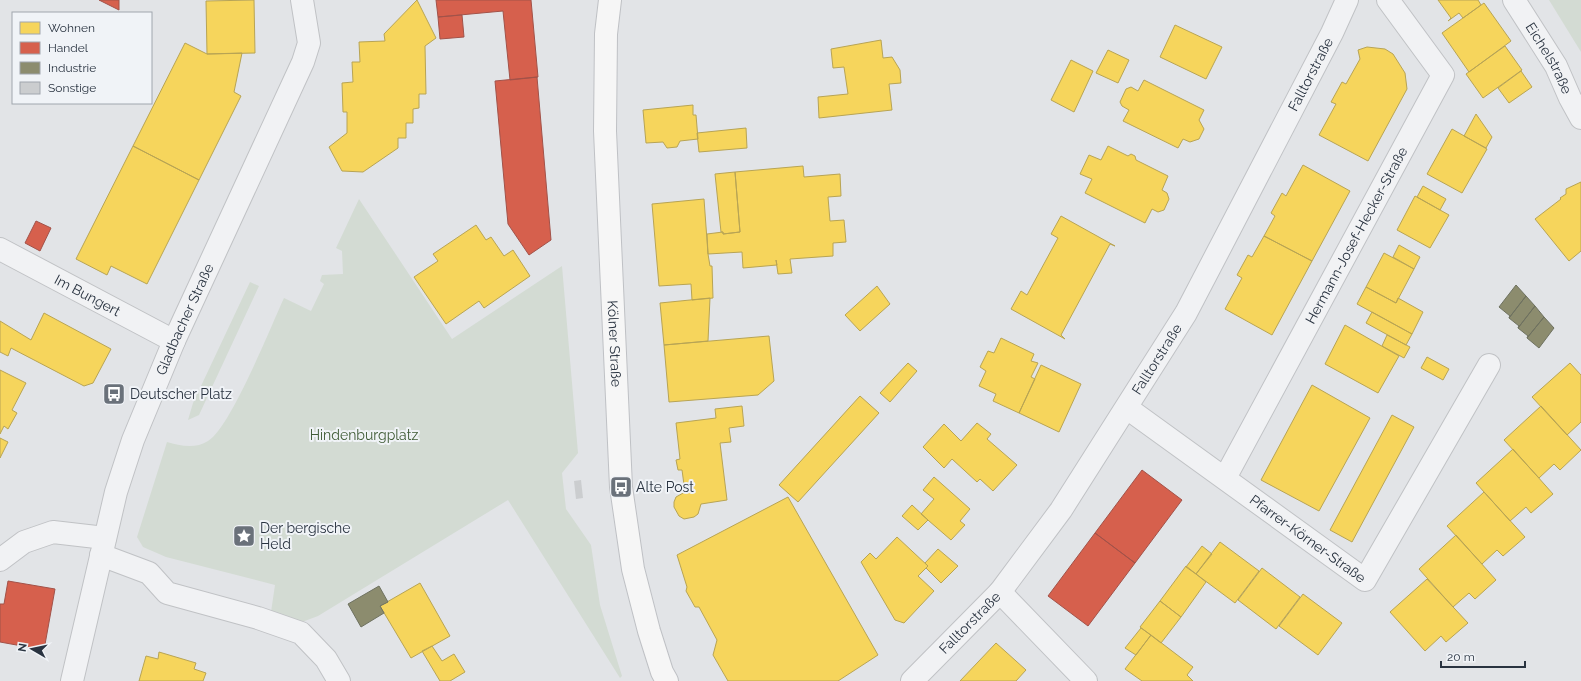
<svg xmlns="http://www.w3.org/2000/svg" width="1581" height="681" font-family="Raleway,sans-serif">
	<style>
		.green { fill: #d3dbd3 }
		.homes { fill: #f6d55c; stroke: #b8a454 }
		.shops { fill: #d6604d; stroke: #a25249 }
		.industry { fill: #8c8c6e; stroke: #6e7160 }
		.building { fill: #cbcdcf }
		.lines { fill: none; stroke-linecap: round; stroke-linejoin: round }
		.minor-casing { stroke: #c0c2c5; stroke-width: 24 }
		.major-casing { stroke: #bfc1c5; stroke-width: 24 }
		.minor { stroke: #f1f2f4; stroke-width: 22 }
		.major { stroke: #f6f6f6; stroke-width: 22 }
		.labels { text-anchor: middle; stroke-width: 4; stroke-linejoin: round; paint-order: stroke }
		.street-label { font-size: 14px; fill: #293340; stroke: #f0f3f7 }
		.poi-label { font-size: 14px; fill: #293340; stroke: #f0f3f7; text-anchor: start }
		.park-label { font-size: 14px; fill: #405c37; stroke: #f0f3f7 }
	</style>
	<rect width="100%" height="100%" fill="#e2e4e7"/>
	<path class="green" d="M1549,0H1581V52Z
		M359,199L452,339L562,266L578,453L562,473L566,509L591,545L600,605L622,676L620,678L508,500L318,616L302,622L271,612L275,585L166,557L143,547L137,537L167,442C180,446 196,449 208,441C230,429 271,326 284,298L311,311L324,284L320,281L322,275L343,274L342,251L336,248Z
		M250,282L259,286L199,415L188,420L193,403Z"/>
	<path class="homes" d="M254,0L255,53L207,54L206,1Z
		M417,0L436,38L425,46L426,94H419V108L413,109V123H406V138H398V148L363,172L342,171L329,147L347,133V112H343L342,83L353,82L352,62H360L359,42L385,41L384,34Z
		M1438,0H1478L1481,5L1463,18L1459,13L1448,21L1451,18Z
		M1484,3L1511,41L1469,72L1442,33Z
		M1175,25L1222,47L1206,79L1160,57Z
		M881,40L883,58L892,57L900,70L901,83L889,84L892,110L819,118L818,97L848,94L844,67L833,68L831,49Z
		M185,43L207,54L242,53L234,92L241,96L199,180L133,146Z
		M1505,46L1522,70L1483,98L1466,74Z
		M1367,47L1385,49L1393,54L1405,73L1407,89L1368,161L1319,135L1336,104L1331,102L1342,82L1346,84L1360,59L1358,50Z
		M1108,50L1129,60L1118,83L1096,73Z
		M1071,60L1093,71L1074,112L1051,100Z
		M1521,71L1532,87L1509,103L1498,88Z
		M1144,80L1204,110L1199,120L1204,129L1199,139L1190,142L1183,139L1178,148L1123,121L1129,110L1122,106L1120,102L1126,89L1131,87L1138,91Z
		M693,105V115H696L698,139L680,141L677,147L667,148L663,142L646,143L643,110Z
		M1476,114L1492,137L1486,148L1464,136Z
		M746,128L747,148L699,152L697,133Z
		M1452,129L1487,149L1462,193L1427,174Z
		M133,146L199,180L147,284L111,266L107,275L76,259Z
		M1108,146L1128,156L1131,154L1135,156L1136,160L1168,176L1162,190L1167,193L1169,199L1164,210L1158,212L1152,209L1145,223L1085,193L1092,179L1080,174L1089,155L1101,160Z
		M1303,165L1350,191L1312,261L1264,236L1275,216L1271,213L1282,193L1286,196Z
		M803,166L804,177L840,174L841,196L828,197L830,221L844,220L846,242L833,243V256L790,259L792,273L778,274L776,260L777,265L743,268L742,252L708,254L707,234L723,232V234L740,232L735,172Z
		M735,172L740,232L723,234V232H721L715,174Z
		M1581,182V251L1569,261L1535,219L1561,199L1560,198L1566,194V189Z
		M1423,186L1446,199L1440,210L1417,197Z
		M1415,196L1449,215L1430,248L1397,230Z
		M704,199L708,254L710,266H712L713,298L692,300L691,284L659,286L652,204Z
		M1061,216L1115,246L1110,244L1061,335L1065,339L1011,309L1021,291L1027,295L1058,238L1051,234Z
		M476,225L486,240L491,237L504,256L513,250L530,276L484,308L479,301L446,324L414,277L438,261L433,254Z
		M1264,236L1312,261L1272,335L1225,309L1242,278L1237,275L1248,255L1252,257Z
		M1399,245L1420,257L1414,269L1393,257Z
		M1384,253L1414,269L1396,303L1366,287Z
		M877,286L890,304L860,331L845,315Z
		M1366,287L1396,303L1398,298L1423,312L1412,334L1357,304Z
		M710,298L708,341L664,345L660,303Z
		M1372,312L1412,334L1406,345L1366,323Z
		M44,313L111,349L93,383L84,386L11,348L8,356L0,352V321L31,340Z
		M1345,325L1399,356L1378,393L1325,364Z
		M1387,335L1410,347L1404,358L1382,346Z
		M769,336L774,381L758,395L669,402L664,345Z
		M1001,338L1034,354L1031,361L1038,363L1031,377L1035,379L1019,413L993,401L996,394L979,386L986,371L980,367L988,351L994,353Z
		M1427,357L1449,369L1443,380L1421,368Z
		M908,363L917,371L890,402L880,393Z
		M1570,363L1581,375V422L1567,435L1532,397Z
		M1041,365L1081,384L1059,432L1019,413Z
		M0,370L26,383L12,410L17,413L8,429L4,426L0,434Z
		M1312,385L1370,418L1319,511L1261,480Z
		M860,396L879,413L798,502L779,485Z
		M742,406L744,426L729,428L731,442L720,443L727,500L701,504L698,514L694,517L684,519L679,516L674,507V502L676,497L685,492L682,470H678L676,460L680,459L676,423L716,418L715,409Z
		M1541,406L1581,450L1560,470L1554,464L1539,478L1504,440Z
		M1392,415L1414,427L1352,542L1330,530Z
		M977,423L991,434L987,439L1017,465L993,491L980,479L977,482L952,459L944,468L923,447L944,424L961,441Z
		M0,438L8,442L0,458Z
		M1513,449L1553,494L1531,513L1526,507L1510,521L1476,483Z
		M934,477L970,509L960,521L965,525L951,540L921,514L934,499L923,490Z
		M1484,492L1525,537L1503,556L1497,550L1482,564L1447,526Z
		M788,497L878,655L838,681H728L713,655L717,640L699,607H695L686,591L687,587L677,555Z
		M912,505L928,520L918,530L902,516Z
		M1456,535L1496,580L1475,599L1469,593L1453,607L1419,569Z
		M897,537L928,566L918,576L934,591L904,623L895,620L861,562L870,553L876,559Z
		M1220,542L1259,571L1235,603L1196,574Z
		M1202,546L1212,554L1196,574L1186,567Z
		M938,549L958,566L941,583L926,568L928,566L925,563Z
		M1186,566L1206,582L1181,617L1160,601Z
		M1262,568L1300,597L1276,629L1238,600Z
		M1427,579L1468,623L1446,642L1441,636L1425,651L1390,612Z
		M420,583L450,636L411,658L380,606Z
		M1303,594L1342,623L1318,655L1279,626Z
		M1160,601L1181,617L1161,643L1140,627Z
		M1141,628L1151,635L1136,655L1125,648Z
		M1151,635L1193,667L1187,675L1193,681H1142L1125,669Z
		M996,643L1026,670L1016,681H960Z
		M432,646L442,661L454,654L465,672L450,681H440L422,651Z
		M159,652L196,663L194,669L206,673L203,681H139L146,656L158,659Z"/>
	<path class="shops" d="M99,0H119V10Z
		M436,0H531L538,77L510,80L503,11L438,17Z
		M462,15L464,37L440,39L438,17Z
		M537,77L551,240L529,255L508,224L495,81Z
		M36,221L51,228L40,251L25,243Z
		M1142,470L1182,500L1135,563L1095,533Z
		M1095,533L1135,563L1088,626L1048,596Z
		M8,581L55,589L44,650L0,642V604H4Z"/>
	<path class="industry" d="M1516,285L1526,296L1509,318L1510,316L1499,307Z
		M1526,296L1535,306L1518,328L1519,326L1509,318Z
		M1535,306L1544,317L1527,338L1528,336L1518,328Z
		M1544,317L1554,328L1539,348L1527,338Z
		M379,586L388,602L380,606L384,613L361,627L348,604Z"/>
	<path class="building" d="M581,480L583,498L576,499L574,481Z"/>
	<g class="lines">
		<g class="minor-casing">
			<g id="minor">
				<path id="s1" d="M1514,0L1556,66L1570,98L1581,118"/>
				<path id="s2" d="M0,249L174,341"/>
				<path id="s3" d="M1127,408L1365,580L1489,365"/>
				<path id="s4" d="M1225,478L1443,75L1388,0"/>
				<path d="M101,555L149,573L167,593L258,618L301,633L326,659L339,681"/>
				<path d="M0,560L24,542L53,532L105,538"/>
				<path d="M1000,592L1086,681"/>
				<path id="s5" d="M72,681L116,492L133,440L174,341L303,62L309,43L302,0"/>
				<path id="s6" d="M912,681L1000,592L1061,510L1186,313L1332,33L1347,0"/>
			</g>
		</g>
		<g class="major-casing">
			<g id="major">
				<path id="s7" d="M610,0L606,34L605,131L621,487L633,569L649,631L662,672L667,681"/>
			</g>
		</g>
		<use href="#minor" class="minor"/>
		<use href="#major" class="major"/>
	</g>
	<defs>
		<g id="bus-square" transform="scale(1.15)"><rect x="-9" y="-9" width="18" height="18" rx="4" fill="#6a717a" stroke="#f0f3f7"/><path d="M-5-6H5V4H4V6H2V4H-2V6H-4V4H-5ZM-3.5-4V0h7V-4ZM-3.5 1.2v1.5H-2V1.2ZM2 1.2v1.5H3.5V1.2Z" fill="#fff"/></g>
		<g id="sight-square" transform="scale(1.15)"><rect x="-9" y="-9" width="18" height="18" rx="4" fill="#6a717a" stroke="#f0f3f7"/><path d="M0-6L1.8-2.2L6-1.7L2.9 1.2L3.7 5.4L0 3.3L-3.7 5.4L-2.9 1.2L-6-1.7L-1.8-2.2Z" fill="#fff"/></g>
	</defs>
	<g fill-rule="evenodd">
		<use href="#bus-square" x="114" y="394"/>
		<use href="#bus-square" x="621" y="487"/>
		<use href="#sight-square" x="244" y="536"/>
	</g>
	<g class="labels">
		<g class="street-label">
			<text dy="5" stroke="none"><textPath href="#s1" startOffset="68">Eichelstraße</textPath></text>
			<text dy="5" stroke="none"><textPath href="#s6" startOffset="730">Falltorstraße</textPath></text>
			<text dy="5" stroke="none"><textPath href="#s4" startOffset="276">Hermann-Josef-Hecker-Straße</textPath></text>
			<text dy="5" stroke="none"><textPath href="#s2" startOffset="99">Im Bungert</textPath></text>
			<text dy="5" stroke="none"><textPath href="#s5" startOffset="380">Gladbacher Straße</textPath></text>
			<text dy="5" stroke="none"><textPath href="#s7" startOffset="344">Kölner Straße</textPath></text>
			<text dy="5" stroke="none"><textPath href="#s6" startOffset="406">Falltorstraße</textPath></text>
			<text dy="5" stroke="none"><textPath href="#s3" startOffset="223">Pfarrer-Körner-Straße</textPath></text>
			<text dy="5" stroke="none"><textPath href="#s6" startOffset="82">Falltorstraße</textPath></text>
		</g>
		<g class="poi-label">
			<text x="130" y="399">Deutscher Platz</text>
			<text x="636" y="492">Alte Post</text>
			<text x="260" y="533">Der bergische<tspan x="260" dy="16">Held</tspan></text>
		</g>
		<g class="park-label">
			<text x="364" y="440">Hindenburgplatz</text>
		</g>
	</g>
	<rect x="12" y="12" width="140" height="92" fill="#f0f3f7" stroke="#a0a6ae"/>
	<rect x="20" y="22" width="20" height="12" fill="#f6d55c" stroke="#a0a6ae"/>
	<text x="48" y="32" font-size="12" fill="#293340">Wohnen</text>
	<rect x="20" y="42" width="20" height="12" fill="#d6604d" stroke="#a0a6ae"/>
	<text x="48" y="52" font-size="12" fill="#293340">Handel</text>
	<rect x="20" y="62" width="20" height="12" fill="#8c8c6e" stroke="#a0a6ae"/>
	<text x="48" y="72" font-size="12" fill="#293340">Industrie</text>
	<rect x="20" y="82" width="20" height="12" fill="#cbcdcf" stroke="#a0a6ae"/>
	<text x="48" y="92" font-size="12" fill="#293340">Sonstige</text>
	<g transform="translate(32 649) rotate(279)" stroke="#f0f3f7" stroke-width="3" paint-order="stroke">
	<path d="M0-3L7 15L0 10L-7 15Z" fill="#293340"/>
	<text y="-6" font-size="11" font-weight="bold" text-anchor="middle" fill="#293340">N</text>
	</g>
	<path d="M1441 661v6h84v-6" fill="none" stroke="#293340" stroke-width="2"/>
	<text x="1447" y="661" font-size="12" fill="#293340" stroke="#f0f3f7" stroke-width="3" paint-order="stroke">20 m</text>
</svg>
